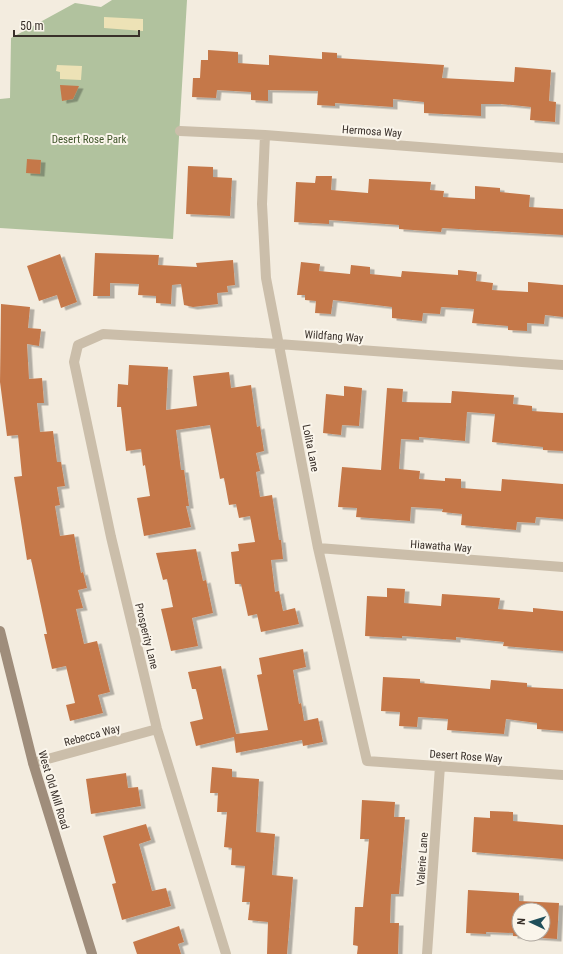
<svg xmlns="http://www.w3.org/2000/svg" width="563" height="954" font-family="'Roboto Condensed',sans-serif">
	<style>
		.green { fill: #b1c29e }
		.sand { fill: #ede2b6 }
		.building { fill: #c5784a; fill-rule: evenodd; filter: url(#shadow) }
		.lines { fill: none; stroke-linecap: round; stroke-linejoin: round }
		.street { stroke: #cbbeaa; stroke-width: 10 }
		.secondary { stroke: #9f8d7b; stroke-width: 10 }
		.labels { text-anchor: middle; stroke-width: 4; stroke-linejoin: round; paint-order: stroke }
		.street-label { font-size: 11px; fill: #39302a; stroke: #faf5eb }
		.park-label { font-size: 11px; fill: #42572d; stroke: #faf5eb }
	</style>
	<defs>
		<filter id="shadow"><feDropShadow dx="4.5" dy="2.5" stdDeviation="0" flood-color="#0004"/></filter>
	</defs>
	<rect width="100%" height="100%" fill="#f3ecdf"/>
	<path class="green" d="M112,0H187L173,239L0,228V99L10,98L11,38L75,3L101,7Z"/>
	<path class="sand" d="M104,17L143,19V31L104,28Z
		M57,65L82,66L81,80L60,79V72L56,71Z"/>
	<path class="building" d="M208,50L238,52V63L269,65V55L322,59V52L337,53V58L444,65L442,78L514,82L515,67L551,70L549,101L556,102L555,122L530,120L531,107L501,104H481V116L424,113V102L393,99V107L335,103V106L317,105L318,91L268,90V101L251,100V92L217,90L216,98L192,97L193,78H200L201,60H208Z
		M60,85L79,86L73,99L62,101Z
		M27,159L41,160L40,174L26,173Z
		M188,166L213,167V177L232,178L230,216L186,214Z
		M316,176H332L331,190L368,193L369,179L431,182L430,190L444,191L443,197L475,199V186L500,188V192L530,195L529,207L563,209V235L442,228L441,232L399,229V225L329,220V224L294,222L296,182L315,183Z
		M95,253L159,255L158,265L197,267L196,263L233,260L235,285L227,286L228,292L217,293L218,304L193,307L184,305L181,284L172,285L171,304L156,303V296L138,295L139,284L110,283V296H93Z
		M60,254L77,302L61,308L57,295L39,301L27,266Z
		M301,262L320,264L319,271L350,274L351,265L370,267V274L401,277L402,271L458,275V270L477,272L476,281L493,283L492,290L528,292V282L563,285V317L545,315L544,324L527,323V331L508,330V326L472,323L474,309L441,307L440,314L423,313L422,321L392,318V307L333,300L331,314L315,313L316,301L305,300V295H297Z
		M1,304L30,307L28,328L41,329L39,346L27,344L29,379L42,378L44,403H37L40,432L53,431L57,462H61L65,486L57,487L60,505L55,506L60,536L74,534L81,573L83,572L87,588L78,590L83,608L76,609L84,644L97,641L110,692L98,695L103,713L70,721L66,705L75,703L66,666L52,669L44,634H47L31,559L27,560L14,477L22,476L18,435L7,436L0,382Z
		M129,365L168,367L166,410L197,406L193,376L229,372L231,388L251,385L257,427L260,426L264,451L256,453L260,471L256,472L260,497L272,495L279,540H281L283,559L271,560L275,592L279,591L283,611L295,608L299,624L261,632L257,614L248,616L241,584H235L231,552L239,551L238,544L255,542L250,516L239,518L236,504L229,505L224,478L220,479L210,425L176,430L181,470H184L189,506H186L191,527L144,536L137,498L150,496L145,465L143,466L141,449L126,451L121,407H117L118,384L128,385Z
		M344,386L362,388L359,426L342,425L341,435L323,433L326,394L344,396Z
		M387,388L403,389L402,402L451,403L452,391L497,394L514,395L513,404L532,406V411L563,413V451L543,450V447L492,442L495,414L467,412L465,441L419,437V440L401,439L399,469L420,471L419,479L445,481V478L461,479V488L501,491L502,479L563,484V519L536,517L535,523L517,522L516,530L461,525L462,514L442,512L443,509L411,507L410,521L356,517L357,508L338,507L342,467L381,470Z
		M196,549L203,581L206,580L213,613L192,618L198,646L171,651L161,609L173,607L167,579L163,580L156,553Z
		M387,588L405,589L404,603L441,606L442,594L500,598L498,609L533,612V608L563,611V651L503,646L504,642L456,637V640L402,636V638L365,636L367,596L387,597Z
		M303,649L306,667L293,670L299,704L301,703L304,721L318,718L323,742L303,746L302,740L236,753L234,737L196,746L190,722L203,719L196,689H192L188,672L221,666L236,734L268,730L257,675L262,674L259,658Z
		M383,677L420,679V683L490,689L491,680L527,683V687L563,689V731L537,729V723L506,719L504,734L447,730L448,719L418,717L417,727L399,726L400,712L381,711Z
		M212,767L232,769V777L259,779L256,832L275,834L272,875L293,877L287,954H267L268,922L248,920L250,902H242L245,866L231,865L232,848L224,847L227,812H217L218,793H210Z
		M126,773L128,788L138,787L141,806L91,814L86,779Z
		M362,800L395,802L394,817H405L399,894H391L390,923H399L398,954H357L358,946L353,945L355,907H363L369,839H360Z
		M490,811L513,812V821L563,825V859L472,852L474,817L490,818Z
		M146,824L151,840L139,844L152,891L166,888L171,906L122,920L112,884L116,883L103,836Z
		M468,890L519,893V901L559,903L557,939L513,936V933L486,932V934L466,933ZM519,910H543V934H519Z
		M179,926L184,942L178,944L181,954H137L133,942Z"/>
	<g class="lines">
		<path class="street" d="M180,131L265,135L563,158
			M265,135L262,204L266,278L318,548L367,761L563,775
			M318,548L563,567
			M33,763L157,729
			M226,954L157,729L111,537L74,362L78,345L103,334L278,344L563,365
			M427,954L440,766"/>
		<path class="secondary" d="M0,631L33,763L92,954"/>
	</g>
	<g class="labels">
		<g class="street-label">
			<text transform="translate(372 131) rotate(4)" y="4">Hermosa Way</text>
			<text transform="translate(334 336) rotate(4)" y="4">Wildfang Way</text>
			<text transform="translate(311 448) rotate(79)" y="4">Lolita Lane</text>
			<text transform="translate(441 546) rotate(4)" y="4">Hiawatha Way</text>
			<text transform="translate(147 636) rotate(76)" y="4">Prosperity Lane</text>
			<text transform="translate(92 735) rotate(-15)" y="4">Rebecca Way</text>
			<text transform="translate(466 756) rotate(4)" y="4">Desert Rose Way</text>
			<text transform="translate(54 790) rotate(73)" y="4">West Old Mill Road</text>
			<text transform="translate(422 859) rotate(-86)" y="4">Valerie Lane</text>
		</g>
		<g class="park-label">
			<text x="89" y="143">Desert Rose Park</text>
		</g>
	</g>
	<g transform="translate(531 922) rotate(274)"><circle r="19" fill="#faf5eb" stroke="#ada69e"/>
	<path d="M0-3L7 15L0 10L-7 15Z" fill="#1f4e5a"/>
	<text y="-6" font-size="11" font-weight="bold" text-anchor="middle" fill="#39302a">N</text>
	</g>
	<path d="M14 30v6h125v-6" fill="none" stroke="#39302a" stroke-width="2"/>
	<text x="20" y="30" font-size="12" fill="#39302a" stroke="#faf5eb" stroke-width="3" paint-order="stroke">50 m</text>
</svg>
